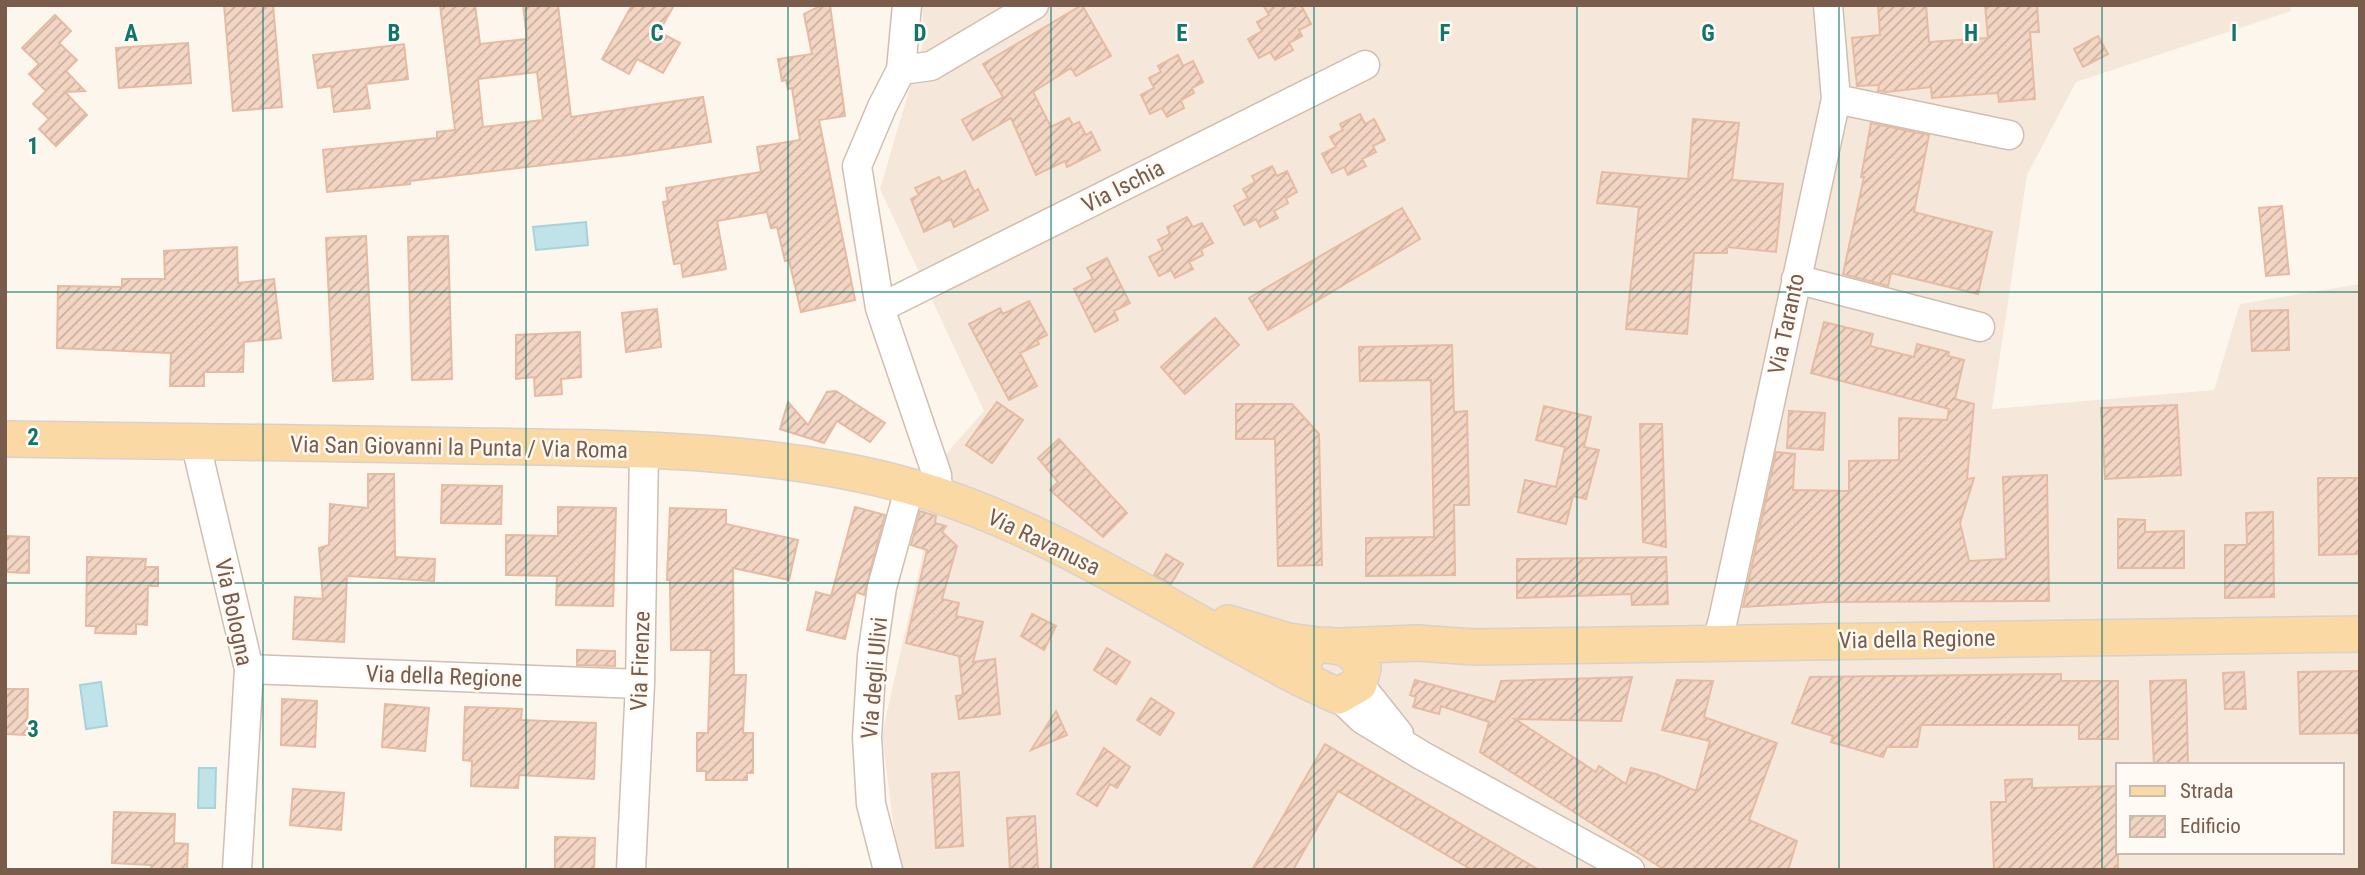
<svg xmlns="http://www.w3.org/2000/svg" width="2365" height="875" font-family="'Roboto Condensed',sans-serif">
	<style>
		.residential { fill: #f5e8da; fill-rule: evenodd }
		.water { fill: #bfe3e8; stroke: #a5d3da; stroke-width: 2 }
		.building { fill: url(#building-hatch); stroke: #e6bba3; stroke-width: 2; fill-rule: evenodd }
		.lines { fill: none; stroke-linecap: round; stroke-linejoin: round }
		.minor-casing { stroke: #d1beb0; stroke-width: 31 }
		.major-casing { stroke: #dad1cd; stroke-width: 38 }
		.minor { stroke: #fff; stroke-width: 28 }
		.major { stroke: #fbd9a5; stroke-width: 35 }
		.grid { fill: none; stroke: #0f766e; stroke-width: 2; stroke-opacity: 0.55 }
		.labels { text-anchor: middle; stroke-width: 5; stroke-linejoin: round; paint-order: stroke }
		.street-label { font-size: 23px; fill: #7a5c4d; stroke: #fffaf3 }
		.grid-label { font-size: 23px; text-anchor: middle; font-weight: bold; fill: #0f766e; stroke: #fffaf3; stroke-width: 5; stroke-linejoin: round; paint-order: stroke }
	</style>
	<defs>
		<pattern id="building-hatch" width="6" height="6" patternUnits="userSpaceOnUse" patternTransform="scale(1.75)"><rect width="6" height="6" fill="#f3d5c3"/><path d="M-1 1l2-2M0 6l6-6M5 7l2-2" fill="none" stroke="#cab0a1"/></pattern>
	</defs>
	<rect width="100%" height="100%" fill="#fdf6ec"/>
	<path class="residential" d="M922,5H2291V11L2076,82L2027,175L1992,409L2214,390L2240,304L2360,284V870H899L882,734L945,455L984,411L880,189L924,39ZM2118,765H2342V852H2118Z"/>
	<path class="water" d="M586,222L588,245L536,250L533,227Z
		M101,682L107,726L86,729L80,685Z
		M199,768H216L215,808H198Z"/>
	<path class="building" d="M224,5H273L282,107L233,111Z
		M440,5H475L480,44L527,39L523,5H558L571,117L703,97L711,142L628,155L410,181V184L327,192L323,150L437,138V132L455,130ZM537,72L543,120L483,127L478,79Z
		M632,5H674L659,32L680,43L663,73L637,59L629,74L602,59Z
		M822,5H830L845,116L819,120L855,300L801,312L789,260L785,261L777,227L771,228L767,212L717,221L726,269L683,277L681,263L674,264L663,202L668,201L666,188L761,172L757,147L800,140L792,88L788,89L786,80L782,81L778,59L812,54L804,14Z
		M1082,5L1111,56L1076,76L1071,68L1033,92L1051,127L1069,118L1073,125L1079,122L1086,135L1091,132L1100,150L1067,167L1065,161L1036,175L1011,118L973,140L962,120L1003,97L983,64Z
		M1263,5H1301L1311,24L1299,30L1302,36L1289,43L1293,50L1275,60L1270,52L1259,58L1248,39L1262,31L1257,22L1269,15Z
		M1878,5H1926L1929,42L1988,38L1985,5H2037L2039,32H2030L2035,99L1999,102L1998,93L1932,98L1931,87L1886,92L1878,91L1879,85L1857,86L1852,38L1880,35Z
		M55,15L71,31L59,43L77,60L66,71L85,91L65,92L87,115L56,146L39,129L49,119L33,104L46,91L29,74L39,64L22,48Z
		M2098,36L2108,54L2083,67L2074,49Z
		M188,43L191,83L119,88L116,48Z
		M404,44L408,79L366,84L370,108L334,112L331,86L318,88L313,55Z
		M1178,55L1183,66L1193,61L1203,82L1192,88L1194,93L1181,100L1184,108L1167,117L1162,108L1150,114L1141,95L1154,88L1149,78L1161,72L1158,66Z
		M1360,114L1365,124L1374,119L1385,140L1373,146L1376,152L1362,159L1366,166L1348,175L1344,167L1332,173L1322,154L1336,147L1330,137L1343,130L1340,124Z
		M1693,119L1739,123L1732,180L1783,184L1776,252L1727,247V253H1694L1687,334L1626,329L1639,207L1597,203L1602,172L1688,179Z
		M1871,123L1929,135L1914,212L1992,232L1978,294L1891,273L1888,286L1843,274L1864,177H1861Z
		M1272,166L1277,176L1287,171L1297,192L1286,198L1288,203L1274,211L1278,218L1260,227L1256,219L1244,225L1234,206L1248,198L1243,189L1255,182L1252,176Z
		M965,171L974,192L978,189L988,210L954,227L951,219L924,232L911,199L919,195L915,188L939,177L942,182Z
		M2282,206L2289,274L2266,276L2259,208Z
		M1402,208L1420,239L1268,330L1249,298Z
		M1187,217L1193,227L1202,223L1213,243L1201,249L1203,255L1189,262L1193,269L1175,278L1171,270L1159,276L1149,257L1163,250L1158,240L1170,234L1167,227Z
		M366,236L373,379L333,381L326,238Z
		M448,236L452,379L412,380L408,237Z
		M237,247L238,283L274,279L281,338L244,342L243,372H204V386H170L171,353L57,348L58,286L122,287V279H165L164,251Z
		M1107,258L1130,303L1114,311L1118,320L1095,332L1074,289L1093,279L1087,268Z
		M1029,301L1047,335L1037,340L1039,344L1020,353L1037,386L1009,400L969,324L1000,308L1003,314Z
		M657,309L661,347L626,352L622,313Z
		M2288,310L2289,350L2252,351L2250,311Z
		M1215,318L1239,345L1185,394L1161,367Z
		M1824,322L1873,334L1870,346L1914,357L1917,344L1949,352L1948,356L1964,360L1955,399L1974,404L1967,479L1974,478L1960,523L1969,561L2006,559L2003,477L2047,475L2049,601L1827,602L1743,607L1776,452L1795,454L1793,490L1849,491V461L1899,460V418L1947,420L1949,409L1811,373Z
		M580,332L581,377L561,379L562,394L535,396L534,377L516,379V335Z
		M1452,345L1454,412L1467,411L1469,505H1454L1455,575L1366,576V538L1434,537L1431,380L1360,381L1359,347Z
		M836,391L885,423L870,442L837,421L824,443L780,429L788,402L808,425L827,392Z
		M997,402L1023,420L992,463L966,445Z
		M1236,404H1292L1319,434L1322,565L1278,566L1275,439H1236Z
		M2177,405L2181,475L2105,479L2101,408Z
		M1544,406L1591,417L1584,447L1599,450L1586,499L1573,496L1566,524L1518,512L1525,480L1556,487L1565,447L1536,440Z
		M1789,411L1825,413L1823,450L1787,448Z
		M1640,424H1662L1666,547L1643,542Z
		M1059,439L1127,513L1103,537L1050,490L1058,482L1038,458Z
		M368,474H394L395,557L435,559L434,581L347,576L344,642L293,639L295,597L323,599L319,548L329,545L330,504L368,508Z
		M2318,478H2360V554L2319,555Z
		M442,485L502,486L501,524L441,523Z
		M558,507L616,508L613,606L556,605L557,576L506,575V535L558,536Z
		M855,507L885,515L864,595L856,592L845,639L807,630L816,592L831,596Z
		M670,508L726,510V524L798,540L789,580L733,568L734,675H746L743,733H753V773H747V780H706V771H697V733H708L711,650H671L670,580H667Z
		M920,511L936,516L935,523L946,526L942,532L957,546L942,599L959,603L956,616L983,622L973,662L995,659L1000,714L959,719L956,696L963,695L959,656L906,643L927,550L911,545Z
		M2273,512L2274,597L2225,598V545H2247L2246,513Z
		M2118,519L2145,520V532L2184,531V568H2118Z
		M5,536L29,537V573L5,572Z
		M1166,554L1183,564L1171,584L1154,575Z
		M87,557L146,559L145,567H158V586H148L147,625L136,624V634L95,633L96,626H86Z
		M1666,557L1668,604L1632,605L1631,594L1517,598V559Z
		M1032,614L1056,626L1044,650L1021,636Z
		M1107,648L1130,662L1116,684L1094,670Z
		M577,650L615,651V666L577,665Z
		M2360,671V733L2300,734L2298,672Z
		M2244,672L2246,709H2225L2223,673Z
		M2061,674V681H2118V739H2079V725H1921L1917,747H1887L1883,757L1831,742L1833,736L1792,723L1810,677Z
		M1632,677L1621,721L1515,719L1596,772L1599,766L1626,784L1631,768L1656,774L1696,791L1710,741L1662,730L1677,680L1713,681L1704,717L1777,743L1749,820L1797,841L1788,870H1665L1480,752L1489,722L1441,706L1439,714L1413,707L1416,697L1410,695L1415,680L1495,702L1501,681Z
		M2186,680L2188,765H2154L2150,681Z
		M6,689H28L27,735L5,734Z
		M1151,698L1174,713L1160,735L1137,720Z
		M282,699L317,701L315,747L281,745Z
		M385,704L429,708L425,751L382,747Z
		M465,707L522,709L521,720L596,723L594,779L519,775L518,788L471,786L472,761L463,760Z
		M1056,711L1067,735L1031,750Z
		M1325,744L1539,870H1472L1338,791L1293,870H1252Z
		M1104,748L1130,767L1117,788L1110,784L1097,806L1077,794Z
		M959,772L963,846L936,848L932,774Z
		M2032,779V788L2118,786V870H1994L1991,802H2006L2005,780Z
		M293,789L344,793L341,830L290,825Z
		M114,812L175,814L174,843L188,844L187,870H151V865L112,863Z
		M1035,816L1038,870H1010L1007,818Z
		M555,837L595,838L594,870H555Z"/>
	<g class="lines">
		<g class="minor-casing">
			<path id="minor" d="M907,5L901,70L882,107L857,166L880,308L937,475L938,496
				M901,70L931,66L1034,5
				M1836,99L2009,135
				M1796,279L1980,327
				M880,308L1365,65
				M195,441L249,669L237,870
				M1716,641L1722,624L1836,99L1828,5
				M249,669L640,684
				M1359,684L1399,734
				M1338,696L1362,719L1421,755L1630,870
				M631,870L640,684L644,452
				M888,870L871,804L867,737L872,656L882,587L910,486"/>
		</g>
		<g class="major-casing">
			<path id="major" d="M5,439C161,441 318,443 474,446C615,448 776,448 912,487C1054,528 1177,616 1308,682
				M1228,623L1288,641L1318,645
				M1318,645C1339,645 1353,647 1363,668L1359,684L1338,696L1308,682C1301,665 1302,655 1318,645Z
				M1341,646L1417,643L1475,647L2360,634"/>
		</g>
		<use href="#minor" class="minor"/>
		<use href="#major" class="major"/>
	</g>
	<path class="grid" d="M263,5V870M526,5V870M788,5V870M1051,5V870M1314,5V870M1577,5V870M1839,5V870M2102,5V870M5,292H2360M5,583H2360"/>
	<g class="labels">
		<g class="street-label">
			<text transform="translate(1123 186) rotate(-27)" y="8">Via Ischia</text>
			<text transform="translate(1786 324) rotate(-78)" y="8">Via Taranto</text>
			<text transform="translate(459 447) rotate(1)" y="8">Via San Giovanni la Punta / Via Roma</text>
			<text transform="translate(1044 542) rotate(26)" y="8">Via Ravanusa</text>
			<text transform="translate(234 612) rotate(78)" y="8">Via Bologna</text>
			<text transform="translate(1917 639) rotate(-1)" y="8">Via della Regione</text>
			<text transform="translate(640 661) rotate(-88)" y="8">Via Firenze</text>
			<text transform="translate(444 676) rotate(2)" y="8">Via della Regione</text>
			<text transform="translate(874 678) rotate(-85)" y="8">Via degli Ulivi</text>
		</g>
	</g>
	<g class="grid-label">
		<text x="131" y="41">A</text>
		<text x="394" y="41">B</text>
		<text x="657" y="41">C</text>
		<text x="920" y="41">D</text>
		<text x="1182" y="41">E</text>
		<text x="1445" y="41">F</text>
		<text x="1708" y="41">G</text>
		<text x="1971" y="41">H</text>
		<text x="2234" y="41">I</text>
		<text x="33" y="154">1</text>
		<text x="33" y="445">2</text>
		<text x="33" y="737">3</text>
	</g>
	<rect width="2365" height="875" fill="none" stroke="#7a5c4d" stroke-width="14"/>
	<rect x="2116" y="763" width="228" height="91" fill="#fffaf3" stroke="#cabbb1" stroke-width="2"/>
	<rect x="2130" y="786" width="35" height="10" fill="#fbd9a5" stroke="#cabbb1" stroke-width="2"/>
	<text x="2180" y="798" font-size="21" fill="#7a5c4d">Strada</text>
	<rect x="2130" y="816" width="35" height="21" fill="url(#building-hatch)" stroke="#cabbb1" stroke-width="2"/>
	<text x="2180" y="833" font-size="21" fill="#7a5c4d">Edificio</text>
</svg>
